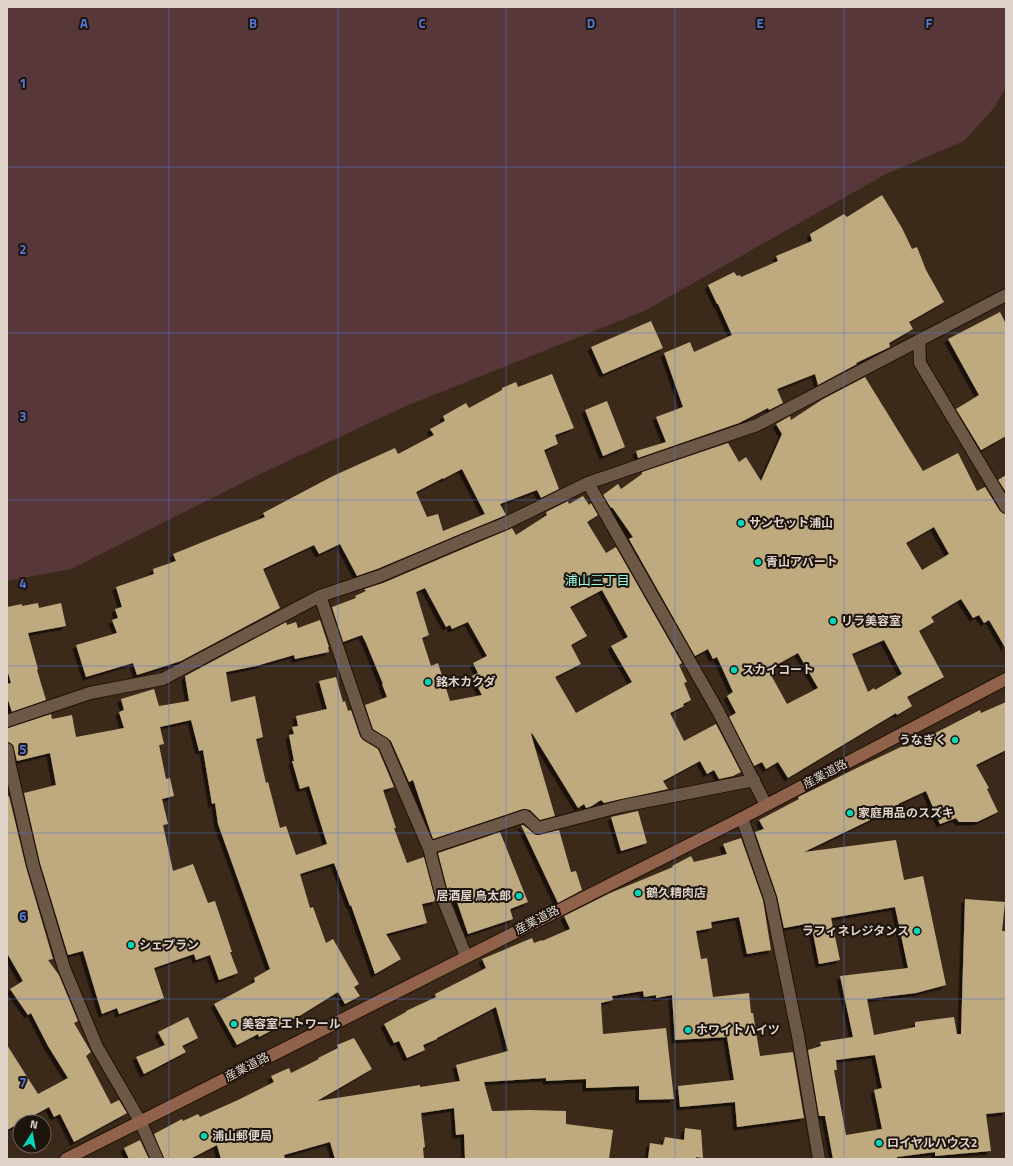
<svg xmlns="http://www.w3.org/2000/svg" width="1013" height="1166" font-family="'Titillium Web','Noto Sans JP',sans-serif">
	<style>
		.green { fill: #573739 }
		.building { fill: #bfaa7f; fill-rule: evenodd; filter: url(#shadow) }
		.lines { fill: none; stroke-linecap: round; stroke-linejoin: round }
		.street-casing { stroke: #211104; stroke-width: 14 }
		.secondary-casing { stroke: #211104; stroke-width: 14 }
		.street { stroke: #6b5847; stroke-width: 12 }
		.secondary { stroke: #90624b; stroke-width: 12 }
		.grid { fill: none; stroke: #5776d4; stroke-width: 1; stroke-opacity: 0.55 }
		.poi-dot { fill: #05d5b6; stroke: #1c140d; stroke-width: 1.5 }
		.labels { text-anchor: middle; stroke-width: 4; stroke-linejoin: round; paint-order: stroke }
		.poi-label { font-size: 12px; font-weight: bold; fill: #ded2c9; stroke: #1c140d; text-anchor: start }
		.street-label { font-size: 12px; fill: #ded2c9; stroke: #1c140d }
		.neighbourhood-label { font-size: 13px; fill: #95f8e1; stroke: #1c140d }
		.grid-label { font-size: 13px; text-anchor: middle; font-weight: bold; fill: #5776d4; stroke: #1c140d; stroke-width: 4; stroke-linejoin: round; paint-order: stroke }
	</style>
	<defs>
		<filter id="shadow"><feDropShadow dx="-3.5" dy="3.5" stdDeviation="0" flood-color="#0009"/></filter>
	</defs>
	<rect width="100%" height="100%" fill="#3b291a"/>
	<path class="green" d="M7,7H1006V87L994,108L964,141L886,174L644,311L406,406L258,475L71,569L7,581Z"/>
	<path class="building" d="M882,195L902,228L912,249L917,247L926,270L944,302L909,322L913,329L889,343L890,347L856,363L857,364L818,385L815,374L777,389L783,403L769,410L768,408L739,423L638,458L636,451L666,442L656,417L683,407L664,353L690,342L694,352L732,335L718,304H717L708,285L734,272L737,276L740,275L741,277L778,261L776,256L812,241L810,234L844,214L847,217Z
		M1000,312L1006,324V436L981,450L956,409L979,395L948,339Z
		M651,321L663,348L603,374L591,347Z
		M552,374L574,428L555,435L558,444L544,450L559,489L541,498L537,490L500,504L506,515L377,569L357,576L340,544L319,554L314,545L263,569L280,608L181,661L137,675L133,663L86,677L76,645L117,633L112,620L118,618L115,609L122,607L116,587L154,574L153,569L176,561L173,554L265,517L263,513L333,476L395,448L398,454L434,435L430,429L445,421L443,416L466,403L469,408L502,390V388L516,382L518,387ZM462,469L485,514L443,531L438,514L427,517L416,492L443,478V479Z
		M865,377L923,471L958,453L977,491L985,487L1000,511L1006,514V649L989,620L984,623L979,615L973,618L961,599L931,617L934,622L919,631L944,677L907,697L912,706L897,715L896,713L788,778L778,762L766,769L762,762L754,766L729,717L736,713L727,696L733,692L717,657L713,659L708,649L695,656L629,539L633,537L612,507L611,508L603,495L618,484L621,489L642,474V472L728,443L739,462L746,457L761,481L782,434L776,424L790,416L791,420L823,399ZM934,527L949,554L922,570L906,543ZM884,640L902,674L875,690L874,688L868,692L852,654ZM798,653L818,688L787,704L771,675L774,674L771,668Z
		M607,401L625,447L603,456L585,410Z
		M1006,475V492L998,480Z
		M583,496L589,505L591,503L598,515L587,522L606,553L616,547L682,663L679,665L687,682L684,683L691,700L683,704L684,706L670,713L684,741L716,724L741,772L733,776L719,779L714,770L707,774L700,761L663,781L668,789L604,803L601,800L590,807L586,808L584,804L578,808L532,733L531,734L555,816L540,820L530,810L523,809L433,839L413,780L409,782L391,741L373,729L365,705L387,697L382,684H383L366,643L362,635L343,642L332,607L356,598L355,596L366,591L364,589L383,583L512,528L516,535L547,515L546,512L568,501L569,504ZM425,588L446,627L450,625L452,629L468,622L487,656L473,663L478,673L472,676L482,695L450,701L438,663L431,666L422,638L429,635L416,592ZM602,590L628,637L611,646L632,682L576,713L555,677L581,664L571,645L587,636L570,607Z
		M38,603L39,608L61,603L66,626L28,633L38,669L37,670L46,700L12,712L7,697V684L11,683L7,669V607L22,604V606Z
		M320,620L329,647H328L329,652L295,659L294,655L256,666L226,672L231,702L255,696L263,737L256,739L266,783L268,782L280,828L286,826L296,855L327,844L309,786L300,789L292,761H294L289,735L294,734L292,727L298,726L296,716L327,709L319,681L336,677L343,702L345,701L348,711L351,710L360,736L363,740L378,749L394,787L383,790L396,828H394L407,863L424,857L436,901L422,904L427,923L386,934L401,959L375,974L351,905L350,906L334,863L300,874L310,908L313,907L326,943L333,939L359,984L354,987L360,996L345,1004L338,992L301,1015L259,1037L258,1034L237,1045L214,1004L255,982L254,978L270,969L218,824L215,803L212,804L203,750L199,751L191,720L160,727L164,744L159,745L166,779L170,778L174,796L162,799L168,824L163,825L173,871L193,864L208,903L215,901L232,952H230L238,973L219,980L210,955L196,960L194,954L154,968L164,998L119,1014L117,1008L102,1014L83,951L68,955L40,863L24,793L56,785L50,753L17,761L13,745L7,742V728L51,714L52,719L72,715L76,737L124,728L119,712L124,710L121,699L154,689L159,706L189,701L185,676L286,622L287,625L296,622L298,628Z
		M1006,702V750L976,765L989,788L987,789L998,812L977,822H959L956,818L940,824L926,791L898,804L899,806L804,852L896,840L904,880L923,876L946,985L916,993L867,999L874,1035L915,1027V1022L954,1017L957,1034H961L965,899L1005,902L1002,931H1006V1112L986,1114L991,1151L935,1156V1152L897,1157V1159H833L825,1116H819L808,1050L821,1046L820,1042L853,1037L840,976L908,968L895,907L831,918L840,960L819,964L811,923L784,928L777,896L755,832L764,829L759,820L799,799L798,797L865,764L905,745L906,747L918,742L980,710L981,713ZM875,1055L882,1088L874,1090L882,1129L846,1135L834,1070H837L836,1060Z
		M9,796L26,867L53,959L48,960L59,975L78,1021L74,1023L91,1052L86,1056L111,1104L119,1100L127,1113L74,1142L60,1114L54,1117L49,1107L7,1130V1045L38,1094L68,1078L48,1046L31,1013L28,1015L10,989L23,981L7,953V797Z
		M638,811L647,843L621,851L611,817Z
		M521,825H523L537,835L559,830L571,872L576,871L582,890L558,903Z
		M500,832L528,902L510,909L513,919L468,934L455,896L450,897L448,892L438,853Z
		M741,838L763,900L771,950L747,954L739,917L711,922L712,928L696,931L701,959L707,958L713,997L749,993L751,1013H753L760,1056L793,1052L804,1118L737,1127L735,1102L680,1107L678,1086L734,1080L727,1037L675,1040L672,995L656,998V995L644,997L643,991L612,996L613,1000L601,1003L603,1034L666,1028L674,1099L639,1100V1086L586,1088V1079L546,1081V1078L484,1082L492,1111L530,1110L566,1111V1124L613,1130L609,1159H465L464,1134L456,1135L454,1108L421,1113L425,1147L423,1148L424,1159H335L330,1142L284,1155L285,1159H221L217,1145L190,1159H164L154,1134L182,1119L183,1121L198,1114L200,1117L238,1100L274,1082L271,1076L289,1068L291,1073L319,1059L318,1058L338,1048L337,1045L354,1038L372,1069L317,1101L420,1085V1087L460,1081L456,1065L508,1051L496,1007L437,1038V1039L423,1045L425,1050L407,1058L399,1041L394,1043L384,1024L406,1012V1011L436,997L435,994L486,968L482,959L532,938L534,943L542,940V941L570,929L564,916L610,893L673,867L672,866L691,856L694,862L727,854L723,844Z
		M188,1017L198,1038L182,1046L186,1052L144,1074L136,1057L165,1045L158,1032Z
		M685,1128L701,1130L703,1158L696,1157V1159H648L650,1143L663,1145L665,1137L684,1140Z
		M140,1140L149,1159H129L124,1148Z"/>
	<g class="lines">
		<g class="street-casing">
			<path id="street" d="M919,340L920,363L1006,507
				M588,483L718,711L766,805
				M320,596L367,734L384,744L429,848L441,894L466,956
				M7,721L90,693L163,679L320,596L380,576L469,538L504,524L588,483L757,425L1006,295
				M7,749L10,766L33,865L64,968L97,1047L140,1121L157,1159
				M742,818L770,898L798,1036L819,1159
				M429,848L525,816L538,828L622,806L754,780"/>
		</g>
		<g class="secondary-casing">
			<path id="secondary" d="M66,1159L742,818L1006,679"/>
		</g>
		<use href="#street" class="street"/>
		<use href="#secondary" class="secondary"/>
	</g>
	<path class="grid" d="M169,7V1159M338,7V1159M506,7V1159M675,7V1159M844,7V1159M7,167H1006M7,333H1006M7,500H1006M7,666H1006M7,833H1006M7,999H1006"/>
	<g class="poi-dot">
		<circle cx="741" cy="523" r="4"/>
		<circle cx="758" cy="562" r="4"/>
		<circle cx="833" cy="621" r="4"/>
		<circle cx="734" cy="670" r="4"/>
		<circle cx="428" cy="682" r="4"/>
		<circle cx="955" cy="740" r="4"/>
		<circle cx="850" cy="813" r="4"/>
		<circle cx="638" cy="893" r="4"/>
		<circle cx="519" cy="896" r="4"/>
		<circle cx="917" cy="931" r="4"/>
		<circle cx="131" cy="945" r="4"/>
		<circle cx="234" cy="1024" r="4"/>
		<circle cx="688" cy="1030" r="4"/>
		<circle cx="204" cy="1136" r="4"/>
		<circle cx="879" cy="1143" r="4"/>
	</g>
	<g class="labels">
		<g class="poi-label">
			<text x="749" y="527">サンセット浦山</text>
			<text x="766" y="566">青山アパート</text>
			<text x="841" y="625">リラ美容室</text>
			<text x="742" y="674">スカイコート</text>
			<text x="436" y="686">銘木カクダ</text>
			<text x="947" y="744" text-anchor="end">うなぎく</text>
			<text x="858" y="817">家庭用品のスズキ</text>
			<text x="646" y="897">鶴久精肉店</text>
			<text x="511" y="900" text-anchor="end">居酒屋 鳥太郎</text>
			<text x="909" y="935" text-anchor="end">ラフィネレジタンス</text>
			<text x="139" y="949">シェプラン</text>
			<text x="242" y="1028">美容室 エトワール</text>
			<text x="696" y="1034">ホワイトハイツ</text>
			<text x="212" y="1140">浦山郵便局</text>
			<text x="887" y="1147">ロイヤルハウス2</text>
		</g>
		<g class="street-label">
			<text transform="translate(825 774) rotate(-28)" y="4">産業道路</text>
			<text transform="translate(537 920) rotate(-27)" y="4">産業道路</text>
			<text transform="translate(247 1067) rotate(-27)" y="4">産業道路</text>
		</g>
		<g class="neighbourhood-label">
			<text x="597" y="585">浦山三丁目</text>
		</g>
	</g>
	<g class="grid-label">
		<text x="84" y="28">A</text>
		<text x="253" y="28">B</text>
		<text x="422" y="28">C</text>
		<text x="591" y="28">D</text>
		<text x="760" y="28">E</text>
		<text x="929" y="28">F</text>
		<text x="23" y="88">1</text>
		<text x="23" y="254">2</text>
		<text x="23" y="421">3</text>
		<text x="23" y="588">4</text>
		<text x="23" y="754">5</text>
		<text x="23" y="921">6</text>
		<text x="23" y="1087">7</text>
	</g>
	<rect width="1013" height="1166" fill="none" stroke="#ded2c9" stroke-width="16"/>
	<g transform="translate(32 1134) rotate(11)"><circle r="19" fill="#1c140d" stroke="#6a6058"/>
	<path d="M0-3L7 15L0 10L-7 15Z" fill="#05d5b6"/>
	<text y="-6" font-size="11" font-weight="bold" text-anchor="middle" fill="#ded2c9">N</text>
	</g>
</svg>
